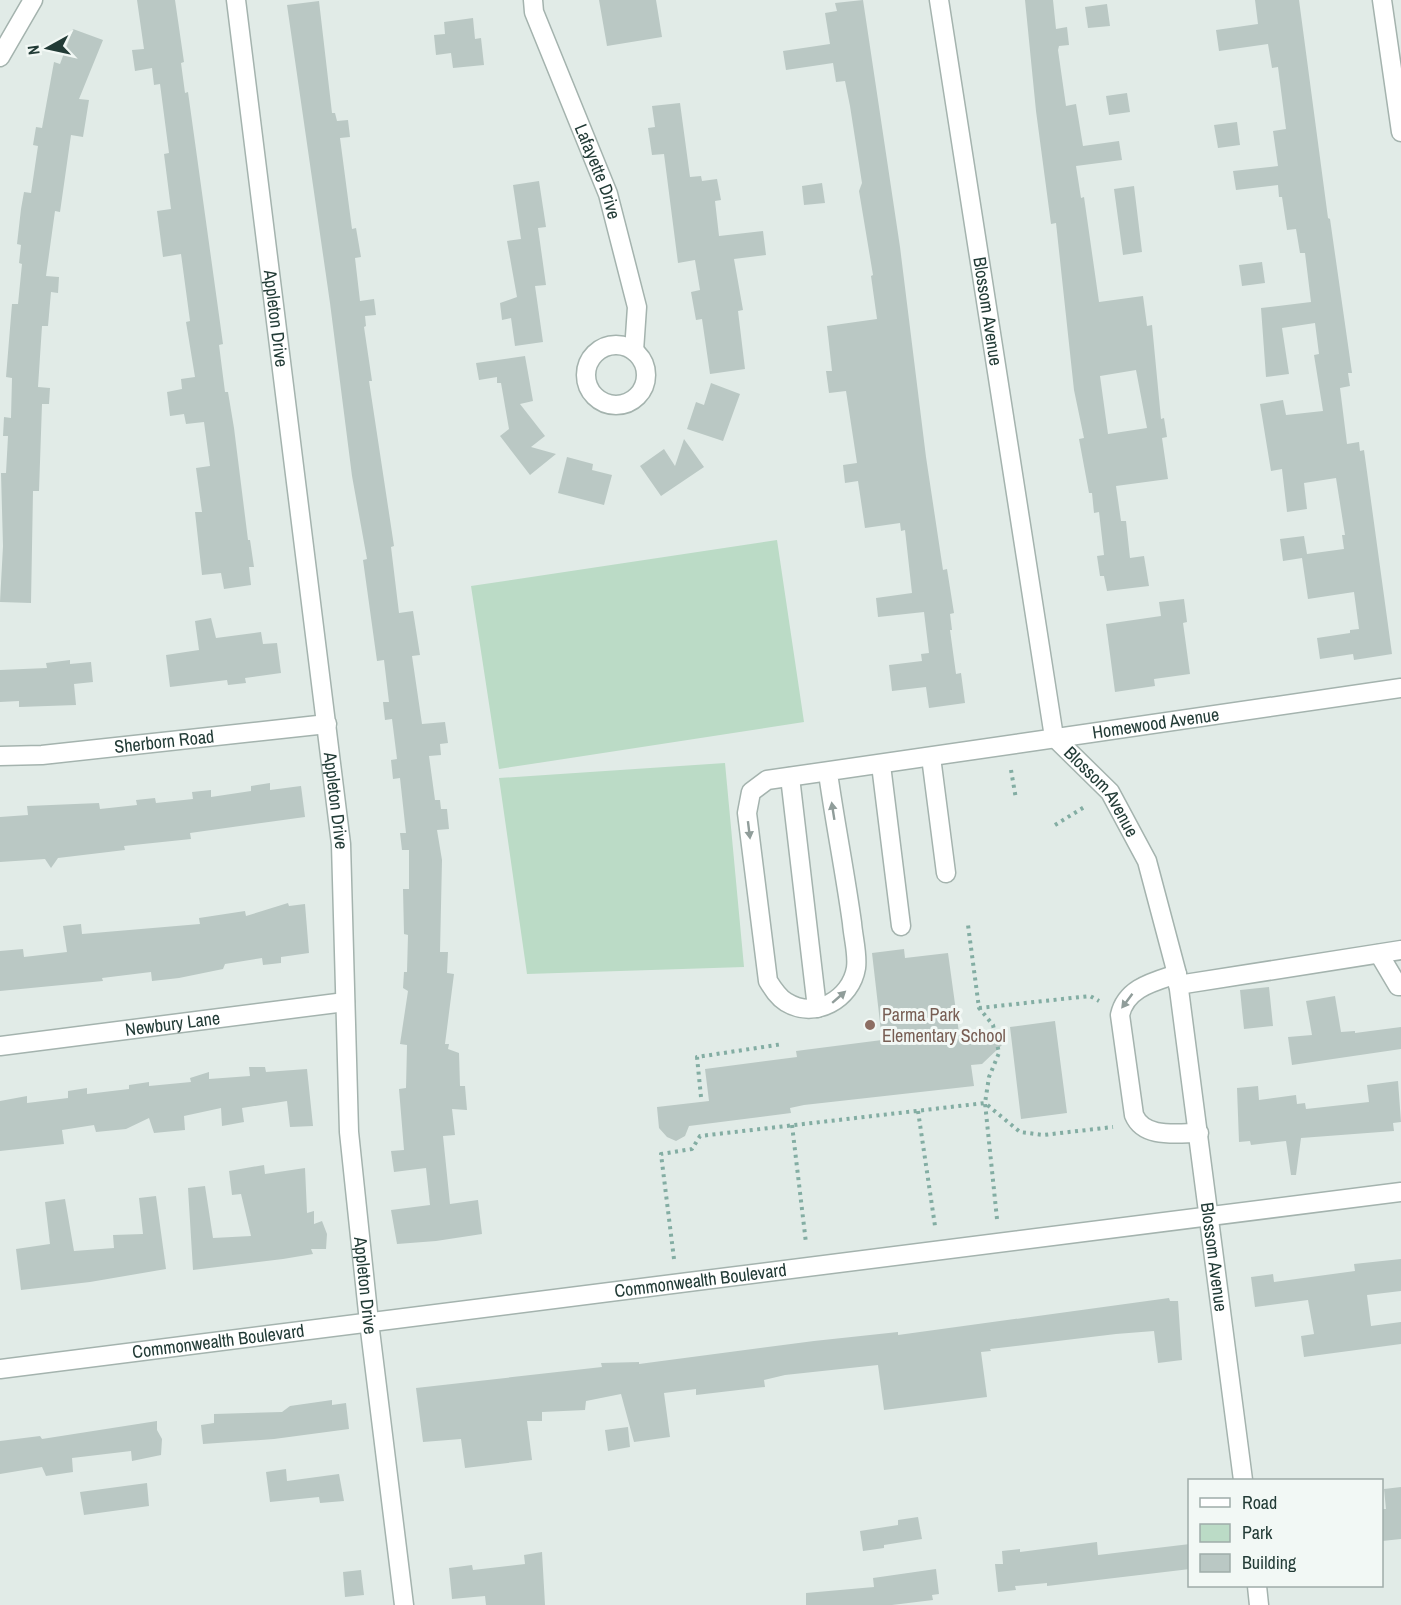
<svg xmlns="http://www.w3.org/2000/svg" width="1401" height="1605" font-family="'Archivo Narrow',sans-serif">
	<style>
		.green { fill: #bbdbc6 }
		.building { fill: #bac8c4; fill-rule: evenodd }
		.lines { fill: none; stroke-linecap: round; stroke-linejoin: round }
		.minor-casing { stroke: #a4b3ae; stroke-width: 21 }
		.path { stroke: #83ada3; stroke-width: 4; stroke-dasharray: 3 4.5; stroke-linecap: butt }
		.minor { stroke: #fff; stroke-width: 18 }
		.oneway { fill: #909d9a }
		.education-dot { fill: #8d6e63; stroke: #f2f8f5; stroke-width: 2 }
		.labels { text-anchor: middle; stroke-width: 6; stroke-linejoin: round; paint-order: stroke }
		.street-label { font-size: 18px; fill: #223b36; stroke: #f2f8f5 }
		.education-label { font-size: 18px; fill: #785e54; stroke: #f2f8f5; text-anchor: start }
	</style>
	<rect width="100%" height="100%" fill="#e1ebe7"/>
	<path class="green" d="M777,540L804,722L499,769L471,586Z
		M725,763L744,967L527,974L499,778Z"/>
	<path class="building" d="M137,0H175L184,62L181,63L185,93L188,92L223,344L219,345L225,392H228L234,428L248,540H250L254,567H249L251,585L224,589L221,573L202,575L195,512H202L196,468L210,466L204,422L186,424L184,414L170,416L167,392L182,389L181,379L195,377L186,322L190,321L181,254L163,257L157,211L171,209L164,154L169,153L160,84L154,85L152,68L135,71L132,50L144,49Z
		M599,0H656L662,37L607,46Z
		M863,0L900,247L926,457L943,570L947,569L954,613L950,614L952,630H950L956,674L961,673L965,703L929,708L926,687L892,691L889,665L922,661L921,654L929,653L924,612L878,617L876,598L912,593L905,530L901,531L900,523L865,528L858,481L845,483L843,465L857,463L846,391L829,393L826,371H832L827,326L877,319L871,276L873,275L859,191L862,183L850,106L845,81L836,82L833,63L786,70L783,51L830,44L825,13L837,11L835,3Z
		M1025,0H1053L1056,29L1067,27L1069,45L1059,46L1058,50L1066,106L1076,104L1083,146L1119,141L1122,160L1076,166L1081,198L1084,197L1099,302L1143,296L1147,326L1152,325L1161,419L1164,418L1167,437L1162,438L1168,479L1116,486L1121,521H1126L1130,558L1144,556L1149,586L1107,591L1104,576H1100L1097,556L1104,555L1099,512L1094,513L1092,493H1089L1079,439L1084,438L1074,390L1056,223L1051,224L1036,111ZM1136,370L1147,428L1108,434L1100,376Z
		M1255,0H1299L1328,218L1330,219L1352,373H1348L1350,386L1340,388L1347,444L1359,442L1360,451L1364,450L1392,654L1354,660L1353,654L1320,659L1317,638L1350,633V630L1359,629L1354,592L1308,599L1302,558L1283,561L1280,539L1304,536L1307,554L1344,549L1342,535H1345L1336,478L1304,483L1307,509L1287,512L1282,469L1271,471L1260,404L1283,400L1286,415L1323,411L1314,355L1319,354L1315,323L1282,328L1289,374L1266,377L1261,308L1311,302L1305,253H1300L1296,229L1287,230L1282,197H1279L1278,185L1236,190L1233,171L1278,166L1273,131L1286,129L1278,67L1272,68L1268,44L1219,51L1216,30L1258,24Z
		M319,1L332,113H335L337,121L348,120L350,137L340,138L352,229L356,228L361,257L355,258L360,301L374,299L376,315L365,316L366,326L364,327L372,381H369L394,546L391,547L399,613L413,611L420,655L412,656L422,724L445,722L448,743L440,744L441,755L429,756L435,800H440L441,809H447L449,829L437,830L442,860L440,952H448L447,973L454,974L445,1044H449L448,1049L459,1053L460,1086H465L467,1110L452,1109L455,1135L443,1136L450,1204L478,1200L482,1234L436,1241L397,1244L391,1210L430,1205L426,1168L394,1172L391,1151L404,1150L399,1089L406,1088L407,1045L400,1044L408,991L403,988L404,972H407L408,935L404,934L403,889H409V850H402L400,833H406L400,778L393,779L391,760L397,759L392,719L385,720L383,702H389L384,660L377,661L363,560L367,559L352,476L330,303L287,5Z
		M1107,4L1110,26L1088,28L1085,7Z
		M473,18L475,39L481,38L484,65L453,68L451,53L436,55L434,35L445,34L444,22Z
		M73,29L103,40L79,99L89,100L83,137L71,135L60,212L55,211L46,276L59,277L58,293L51,292L48,326H42L38,387L50,388L49,404H42L39,491H33L31,603L0,602L3,546L1,473H6L8,436H3L4,417L11,418L12,378L6,377L12,304H18L22,264L19,263L21,245L17,244L21,209L24,192L31,193L38,146L33,145L36,127L42,128L54,62L60,64Z
		M1127,93L1130,112L1109,115L1106,96Z
		M680,103L690,177L701,176L702,181L717,179L721,200L715,201L719,236L763,231L766,255L734,259L743,310L738,311L745,369L710,374L702,319L696,320L691,292L700,290L695,260L678,263L664,154L652,155L648,128L655,127L652,106Z
		M1237,122L1240,145L1218,148L1214,125Z
		M539,181L546,227L538,228L546,285L535,286L543,342L515,346L511,318L502,320L500,303L517,297L507,241L521,239L513,185Z
		M822,183L825,203L804,205L802,186Z
		M1134,186L1142,252L1123,255L1114,189Z
		M1262,262L1265,283L1242,286L1239,265Z
		M525,356L533,401L520,404L545,436L531,447L556,454L530,475L500,436L509,429L501,383H497V377L479,380L476,363Z
		M711,383L740,394L723,441L687,429L696,402L704,405Z
		M684,439L704,467L661,496L640,466L664,449L675,466Z
		M567,457L593,464L592,470L612,475L604,505L558,493Z
		M1184,599L1187,622L1183,623L1190,674L1154,679L1155,686L1115,692L1106,624L1161,616L1159,602Z
		M211,618L216,638L261,632L263,644L277,643L281,673L245,678L246,683L228,685L227,680L170,687L166,655L199,650L195,621Z
		M70,660V664L91,662L93,682L74,684L76,705L19,707V701L0,702V670L47,668L46,663Z
		M270,783V790L301,786L305,817L190,833L191,839L124,846L125,850L58,858L51,868L45,859L0,862V817L28,815L27,806L99,803L100,809L137,805L136,800L155,798L156,803L193,799L192,792L211,790V797L251,791V786Z
		M288,903L289,906L305,904L309,953L281,957V963L263,965L262,958L225,964L223,969L179,978L152,981L151,972L102,978L103,981L0,991V951L23,949L24,957L67,952L63,926L81,924L82,934L200,924L199,918L245,911L246,916Z
		M904,949L905,958L948,953L959,1033L976,1031L1002,1045L982,1064L971,1065L974,1086L804,1105L790,1108L791,1113L689,1126L685,1136L676,1141L667,1137L659,1128L657,1107L709,1101L705,1069L797,1057L796,1051L882,1040L872,953Z
		M1269,987L1273,1026L1244,1029L1240,990Z
		M1335,996L1341,1032L1355,1031V1033L1401,1027V1049L1292,1065L1288,1037L1312,1035L1306,1001Z
		M1055,1021L1067,1113L1021,1119L1010,1027Z
		M249,1067H265L266,1072L307,1069L313,1126L290,1127L287,1101L242,1108L244,1122L222,1126L221,1108L184,1116L185,1130L154,1133L149,1118L126,1129L96,1132L94,1125L62,1130L64,1144L0,1151V1101L27,1096V1103L68,1098V1091L87,1088V1094L129,1089V1085L149,1082V1086L191,1082L190,1078L209,1072V1079L250,1076Z
		M1398,1081L1401,1122L1393,1123L1394,1131L1301,1138L1296,1175H1291L1286,1141L1251,1145L1250,1141L1239,1142L1237,1088L1258,1086L1259,1100L1296,1095L1297,1104L1305,1103L1306,1109L1369,1102L1367,1085Z
		M264,1165L265,1174L305,1168L307,1213L314,1211V1224L322,1221L327,1234L326,1249H311L313,1254L283,1259L193,1270L188,1188L205,1186L213,1238L251,1236L241,1194L232,1195L229,1171Z
		M156,1196L166,1269L90,1282L21,1290L16,1249L50,1244L45,1202L65,1199L74,1251L114,1248L113,1235L143,1234L139,1198Z
		M1401,1259V1291L1367,1295L1371,1326L1401,1322V1344L1304,1357L1301,1336L1314,1334L1308,1300L1255,1307L1251,1277L1273,1274L1274,1282L1355,1271L1354,1264Z
		M1169,1298L1170,1301H1178L1182,1360L1158,1363L1154,1331L1116,1334L990,1349L991,1351L981,1352L987,1397L884,1410L878,1365L785,1375L764,1380L765,1387L696,1395V1389L664,1393L670,1437L634,1442L621,1394L586,1401L585,1410L542,1412V1421H527L532,1460L465,1468L461,1439L423,1442L416,1388L602,1367L601,1363L639,1362V1364L814,1341L898,1332V1335Z
		M332,1400V1405L346,1403L349,1429L274,1439L203,1444L201,1425L214,1423V1414L282,1412L290,1406Z
		M157,1421V1430L162,1439L161,1455L132,1461L131,1451L72,1458L73,1472L46,1476L42,1467L0,1474V1441L40,1436L42,1439Z
		M628,1427L630,1447L608,1451L605,1430Z
		M286,1469L287,1481L339,1474L344,1501L320,1503L319,1497L270,1502L266,1472Z
		M147,1483L149,1506L84,1515L80,1492Z
		M1401,1487V1539L1382,1541V1509H1386L1384,1489Z
		M918,1517L922,1539L884,1545V1548L863,1551L860,1531L898,1525V1520Z
		M1097,1542L1098,1555L1190,1544V1569L1047,1586V1583L1015,1586L1016,1590L998,1592L995,1564H1003L1002,1551L1020,1549V1552Z
		M542,1552L545,1605H486L485,1596L452,1599L449,1568L472,1565L473,1570L525,1564L524,1555Z
		M936,1569L939,1594L932,1595L933,1600L892,1605H806V1593L874,1587L873,1578Z
		M361,1570L364,1595L345,1597L343,1572Z"/>
	<g class="lines">
		<g class="minor-casing">
			<g id="minor">
				<path id="s1" d="M236,0L341,844L349,1132L369,1322L404,1605"/>
				<path id="s2" d="M533,0L534,12L608,194L637,307L634,351"/>
				<path id="s3" d="M939,0L1054,737L1110,792L1147,861L1177,974L1243,1480"/>
				<path d="M1382,0L1401,132"/>
				<path d="M0,57L33,0"/>
				<circle cx="616" cy="375" r="30"/>
				<path id="s4" d="M0,756L42,755L327,724"/>
				<path d="M931,757L946,873"/>
				<path d="M881,765L901,926"/>
				<path id="s5" d="M828,773C835,823 845,872 852,923C853,937 858,954 856,968C851,999 815,1020 786,1002C778,997 773,989 768,981L747,813L751,792L767,780L1401,688"/>
				<path d="M790,777L817,1008"/>
				<path d="M1379,954L1398,986H1401"/>
				<path d="M1177,974C1153,982 1126,988 1120,1015L1134,1115C1144,1139 1177,1133 1199,1133"/>
				<path d="M1178,985L1401,950"/>
				<path id="s6" d="M0,1046L345,1002"/>
				<path id="s7" d="M0,1369L1401,1192"/>
				<path d="M1257,1586L1259,1605"/>
			</g>
		</g>
		<path class="path" d="M1011,770L1016,799
			M1055,825L1086,806
			M979,1008L1090,996L1099,1001
			M701,1097L697,1057L783,1044
			M918,1111L935,1226
			M792,1125L806,1243
			M997,1219L985,1103L1020,1132L1043,1135L1113,1127
			M674,1259L661,1154L692,1149L700,1136L985,1103L989,1077L999,1053L993,1025L979,1008L968,925"/>
		<use href="#minor" class="minor"/>
	</g>
	<defs><path id="oneway-solid" d="M-6-.8H1V-3.2L6.5 0L1 3.2V.8H-6Z" transform="scale(1.5)"/></defs>
	<g class="oneway">
		<use href="#oneway-solid" transform="translate(833 811) rotate(-99)"/>
		<use href="#oneway-solid" transform="translate(749 830) rotate(83)"/>
		<use href="#oneway-solid" transform="translate(839 997) rotate(-41)"/>
		<use href="#oneway-solid" transform="translate(1127 1001) rotate(127)"/>
	</g>
	<circle class="education-dot" cx="870" cy="1025" r="6"/>
	<g class="labels">
		<g class="street-label">
			<text dy="6" stroke="none"><textPath href="#s2" startOffset="184">Lafayette Drive</textPath></text>
			<text dy="6" stroke="none"><textPath href="#s3" startOffset="315">Blossom Avenue</textPath></text>
			<text dy="6" stroke="none"><textPath href="#s1" startOffset="321">Appleton Drive</textPath></text>
			<text dy="6" stroke="none"><textPath href="#s5" startOffset="920">Homewood Avenue</textPath></text>
			<text dy="6" stroke="none"><textPath href="#s4" startOffset="165">Sherborn Road</textPath></text>
			<text dy="6" stroke="none"><textPath href="#s3" startOffset="819">Blossom Avenue</textPath></text>
			<text dy="6" stroke="none"><textPath href="#s1" startOffset="807">Appleton Drive</textPath></text>
			<text dy="6" stroke="none"><textPath href="#s6" startOffset="174">Newbury Lane</textPath></text>
			<text dy="6" stroke="none"><textPath href="#s3" startOffset="1305">Blossom Avenue</textPath></text>
			<text dy="6" stroke="none"><textPath href="#s7" startOffset="706">Commonwealth Boulevard</textPath></text>
			<text dy="6" stroke="none"><textPath href="#s1" startOffset="1293">Appleton Drive</textPath></text>
			<text dy="6" stroke="none"><textPath href="#s7" startOffset="220">Commonwealth Boulevard</textPath></text>
		</g>
		<g class="education-label">
			<text x="882" y="1021">Parma Park<tspan x="882" dy="21">Elementary School</tspan></text>
		</g>
	</g>
	<rect x="1188" y="1479" width="195" height="108" fill="#f2f8f5" stroke="#9faca9" stroke-width="1.5"/>
	<rect x="1200" y="1498" width="30" height="9" fill="#ffffff" stroke="#9faca9" stroke-width="1.5"/>
	<text x="1242" y="1509" font-size="18" fill="#223b36">Road</text>
	<rect x="1200" y="1524" width="30" height="18" fill="#bbdbc6" stroke="#9faca9" stroke-width="1.5"/>
	<text x="1242" y="1539" font-size="18" fill="#223b36">Park</text>
	<rect x="1200" y="1554" width="30" height="18" fill="#bac8c4" stroke="#9faca9" stroke-width="1.5"/>
	<text x="1242" y="1569" font-size="18" fill="#223b36">Building</text>
	<g transform="translate(48 48) rotate(262)" stroke="#f2f8f5" stroke-width="4.5" paint-order="stroke">
	<path d="M0-4.5L10 22L0 15L-10 22Z" fill="#223b36"/>
	<text y="-9" font-size="16" font-weight="bold" text-anchor="middle" fill="#223b36">N</text>
	</g>
</svg>
